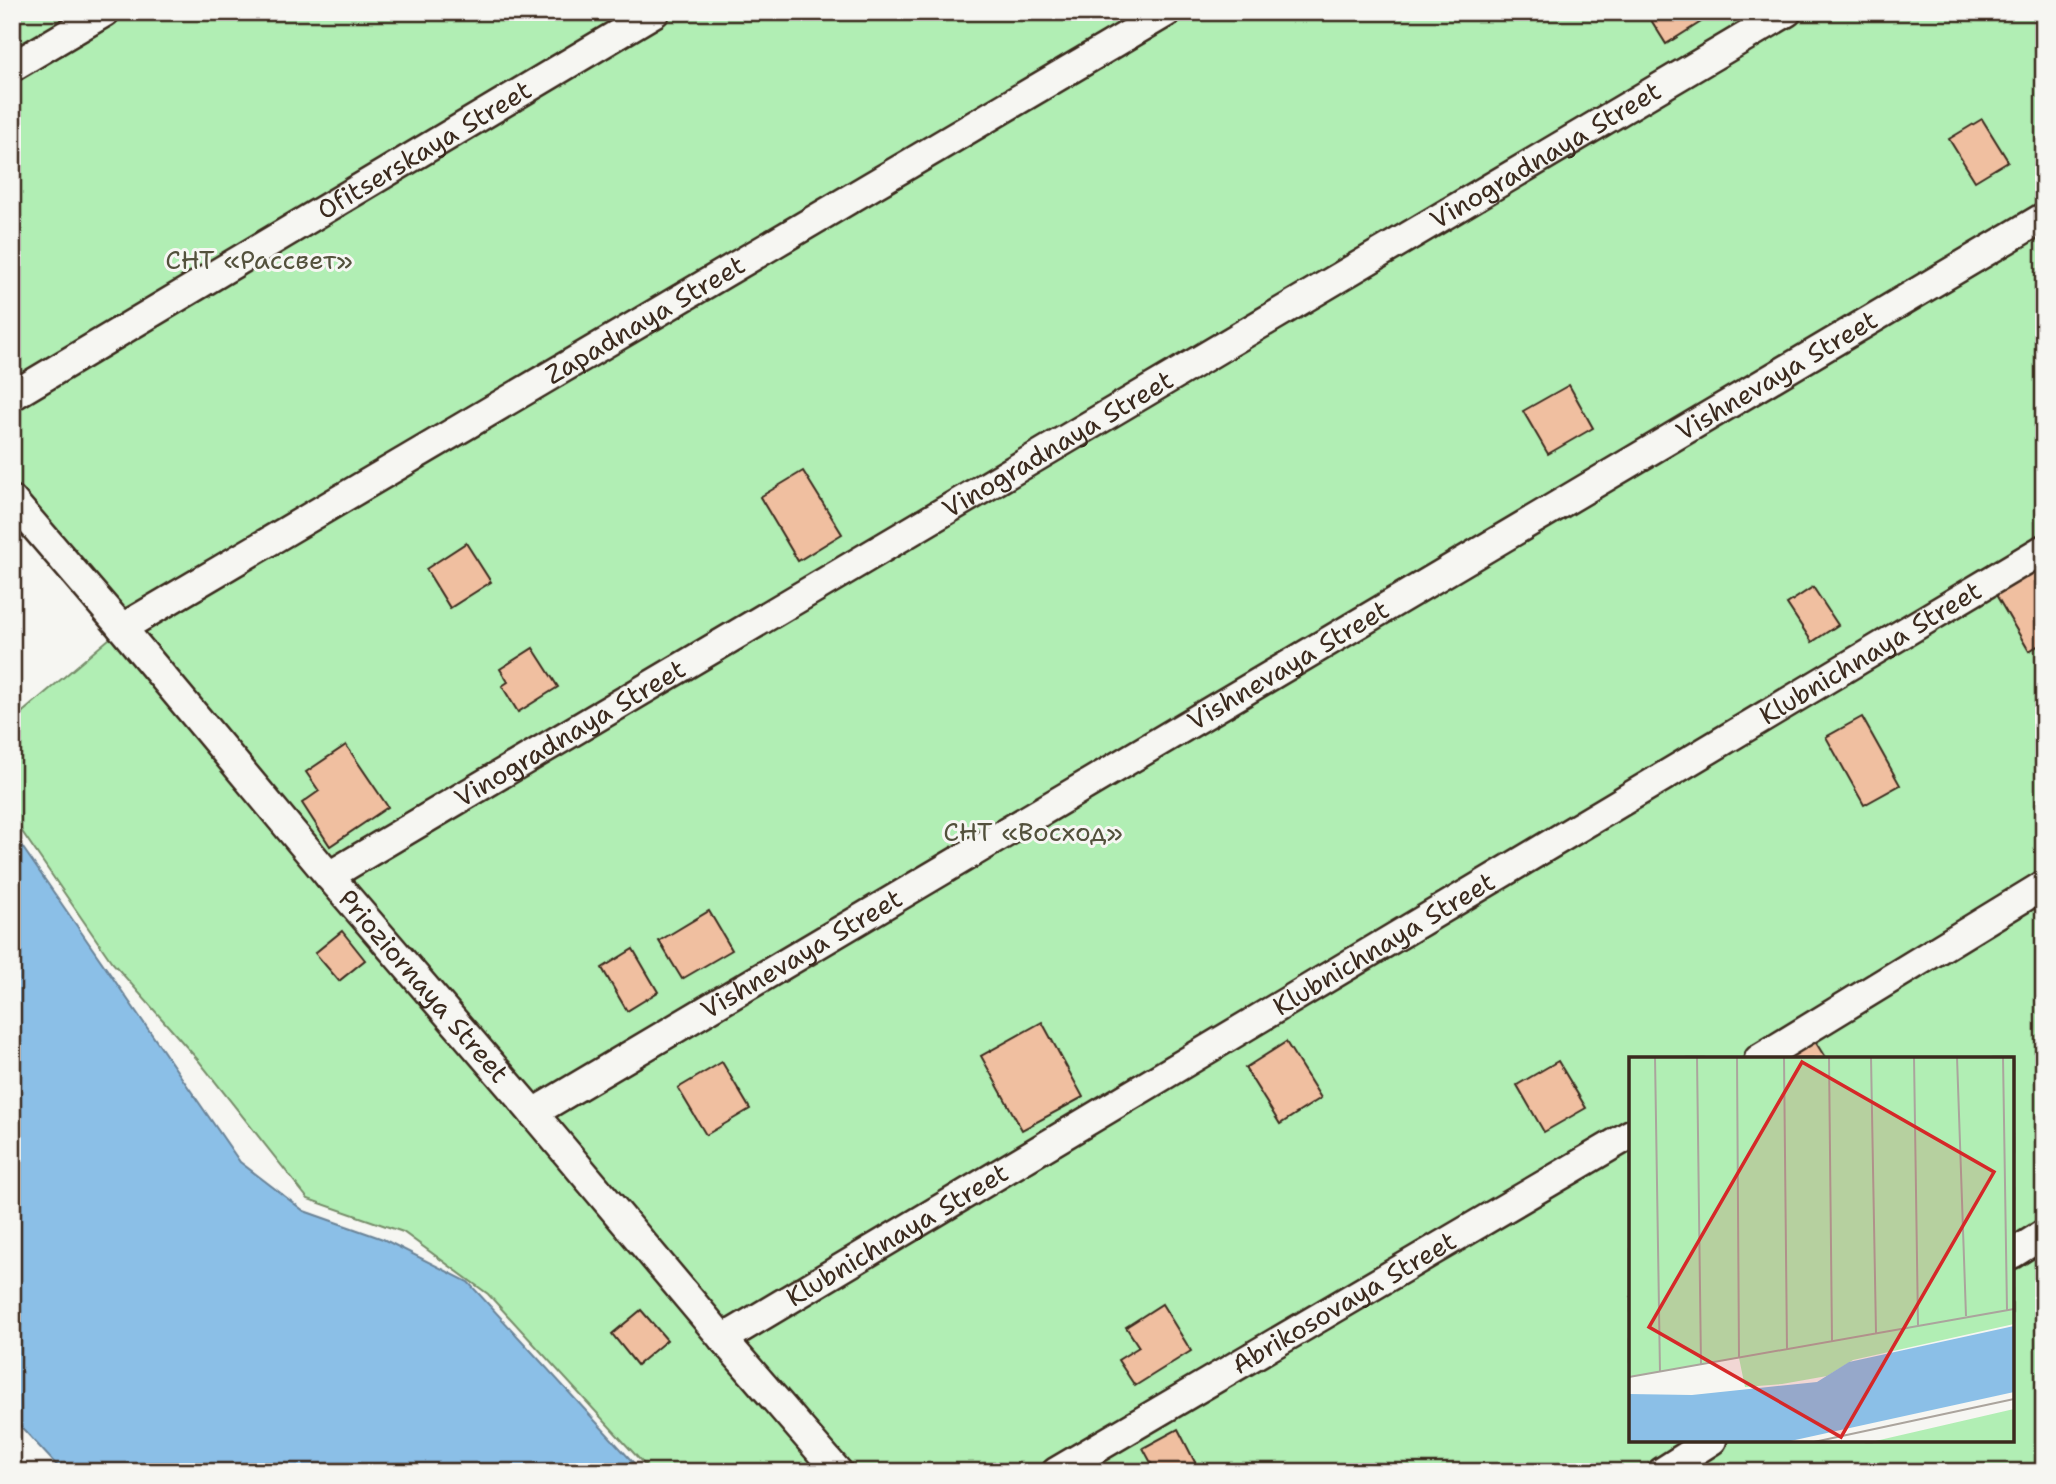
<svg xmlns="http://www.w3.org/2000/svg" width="2056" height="1484" font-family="'Shantell Sans',sans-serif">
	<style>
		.green { fill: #b1eeb4; stroke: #768c69; stroke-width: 2; fill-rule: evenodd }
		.water { fill: #8bbfe7; stroke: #6b8397; stroke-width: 2 }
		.building { fill: #f0bfa0; stroke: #3b2a1e; stroke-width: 2 }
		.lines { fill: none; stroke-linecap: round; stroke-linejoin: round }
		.street-casing { stroke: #3b2a1e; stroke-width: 33 }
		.street { stroke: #f6f6f2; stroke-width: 28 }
		.labels { text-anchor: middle; stroke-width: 6; stroke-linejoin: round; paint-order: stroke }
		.street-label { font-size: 26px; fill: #3b2a1e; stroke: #f6f6f2 }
		.park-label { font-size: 26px; fill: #53513c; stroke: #f6f6f2 }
		.inset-road { fill: none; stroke: #aba49d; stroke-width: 2 }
		.view { fill: #d62828; fill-opacity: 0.15; stroke: #d62828; stroke-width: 3.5 }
		.inset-edge { fill: none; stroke: #3b2a1e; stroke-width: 3.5 }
	</style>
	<rect width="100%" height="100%" fill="#f6f6f2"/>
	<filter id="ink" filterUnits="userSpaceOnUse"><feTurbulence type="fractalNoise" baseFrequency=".0143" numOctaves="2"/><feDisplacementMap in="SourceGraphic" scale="14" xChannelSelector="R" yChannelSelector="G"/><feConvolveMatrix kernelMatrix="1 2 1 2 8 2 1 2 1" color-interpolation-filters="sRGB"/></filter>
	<g filter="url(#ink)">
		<path class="green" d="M12,12H2044V1472H651L488,1294L403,1232L308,1199L198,1060L111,961L12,817V721L122,628L12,500ZM1631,1059H2012V1440H1631Z"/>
		<path class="water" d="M12,832L240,1162L304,1211L383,1239L468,1282L642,1472H63L12,1417Z"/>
		<path class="building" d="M1646,12H1695L1701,22L1666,44Z
			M1982,119L2008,161L1975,181L1949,139Z
			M1569,385L1593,428L1548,454L1523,411Z
			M803,471L842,534L798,561L760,497Z
			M466,543L491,582L450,608L426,569Z
			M2044,564V642L2029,651L1995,593Z
			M1813,587L1838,625L1812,642L1787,604Z
			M533,648L558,687L518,712L502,686L508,682L500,669Z
			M1862,717L1900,785L1864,805L1826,737Z
			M346,745L388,807L330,846L302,803L319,791L306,772Z
			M709,911L732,950L682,979L659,941Z
			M342,931L365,960L339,981L315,953Z
			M633,949L658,992L627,1011L602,968Z
			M1042,1022L1083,1097L1022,1130L981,1056Z
			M1813,1038L1826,1059H1781Z
			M1286,1042L1321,1098L1280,1124L1245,1068Z
			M1558,1061L1586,1108L1544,1132L1517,1085Z
			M722,1062L750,1109L706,1135L678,1088Z
			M1162,1304L1191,1351L1135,1386L1118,1360L1139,1347L1126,1327Z
			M641,1310L667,1340L637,1365L612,1334Z
			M1178,1429L1200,1472H1156L1143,1448Z"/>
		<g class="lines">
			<g class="street-casing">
				<g id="street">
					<path d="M12,67L105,12"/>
					<path id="s1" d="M12,396L655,12"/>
					<path id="s2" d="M12,500L122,628L329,876L533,1113L723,1339L838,1472"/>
					<path id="s3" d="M122,628L1167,12"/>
					<path id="s4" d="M329,876L1787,12"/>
					<path d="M1759,1059L2044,885"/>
					<path id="s5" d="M533,1113L2044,217"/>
					<path d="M2012,1254L2044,1234"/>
					<path id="s6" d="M723,1339L2044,549"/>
					<path id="s7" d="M1056,1472L1631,1134"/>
					<path d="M1662,1472L1712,1440"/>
				</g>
			</g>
			<use href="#street" class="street"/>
		</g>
	</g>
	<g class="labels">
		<g class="street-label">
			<text dy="9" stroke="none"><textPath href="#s1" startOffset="480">Ofitserskaya Street</textPath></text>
			<text dy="9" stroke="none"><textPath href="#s4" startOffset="1414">Vinogradnaya Street</textPath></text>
			<text dy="9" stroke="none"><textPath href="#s3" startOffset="607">Zapadnaya Street</textPath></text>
			<text dy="9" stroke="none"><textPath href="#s5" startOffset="1446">Vishnevaya Street</textPath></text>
			<text dy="9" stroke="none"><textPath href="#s4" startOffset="847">Vinogradnaya Street</textPath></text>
			<text dy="9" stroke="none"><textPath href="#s6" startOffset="1337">Klubnichnaya Street</textPath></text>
			<text dy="9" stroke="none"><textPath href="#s5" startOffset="878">Vishnevaya Street</textPath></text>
			<text dy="9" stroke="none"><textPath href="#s4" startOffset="280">Vinogradnaya Street</textPath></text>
			<text dy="9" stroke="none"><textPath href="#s6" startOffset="770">Klubnichnaya Street</textPath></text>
			<text dy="9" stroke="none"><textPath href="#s5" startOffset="312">Vishnevaya Street</textPath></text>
			<text dy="9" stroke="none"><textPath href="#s2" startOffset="637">Prioziornaya Street</textPath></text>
			<text dy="9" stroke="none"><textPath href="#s6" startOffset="203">Klubnichnaya Street</textPath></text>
			<text dy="9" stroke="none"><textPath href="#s7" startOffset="334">Abrikosovaya Street</textPath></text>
		</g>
		<g class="park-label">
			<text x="259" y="269">СНТ «Рассвет»</text>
			<text x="1033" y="841">СНТ «Восход»</text>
		</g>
	</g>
	<g transform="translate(1629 1057)">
		<rect width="385" height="385" fill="#f6f6f2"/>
		<path d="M0,0H385V267L224,303L198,319L153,327L116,330L110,301L0,320ZM385,352V385H242Z" fill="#b1eeb4"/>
		<path d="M385,269V335L157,385H0V337L63,338L188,325L220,305Z" fill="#8bbfe7"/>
		<path class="inset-road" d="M26,0L31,315M68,0L72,308M108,0L110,301M155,0L158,293M200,0L203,284M242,0L247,276M285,0L289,268M328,0L337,259M374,0L378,253M0,320L385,252M185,385L385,342"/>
		<path class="view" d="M173,5L365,115L212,380L20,270Z"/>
		<rect width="385" height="385" class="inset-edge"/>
	</g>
	<rect width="2056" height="1484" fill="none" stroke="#f6f6f2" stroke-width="42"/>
	<rect x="21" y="21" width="2014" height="1442" fill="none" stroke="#3b2a1e" stroke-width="2.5" filter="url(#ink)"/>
</svg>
